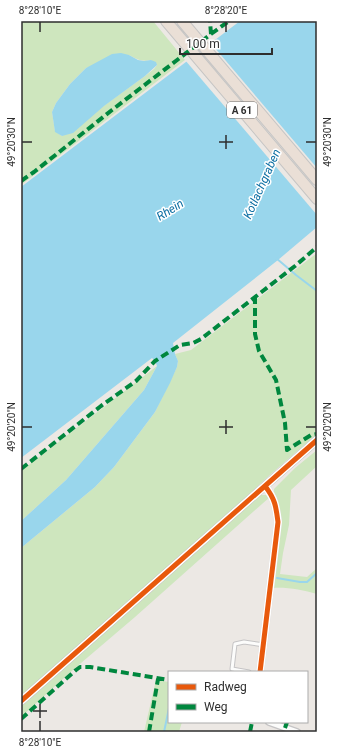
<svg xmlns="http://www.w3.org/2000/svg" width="338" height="753" font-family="Roboto,sans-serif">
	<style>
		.green { fill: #cee6be; fill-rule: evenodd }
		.water { fill: #99d6ec }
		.pier { fill: #ece8e4 }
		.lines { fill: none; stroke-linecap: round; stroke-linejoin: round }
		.stream { stroke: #99d6ec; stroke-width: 2 }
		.service-casing { stroke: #c5c4c5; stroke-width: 5 }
		.minor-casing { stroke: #c5c4c5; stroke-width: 8 }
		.tertiary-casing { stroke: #c5c4c5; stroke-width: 9 }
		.motorway-casing { stroke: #c6c5c4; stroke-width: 12 }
		.service { stroke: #fcfcfb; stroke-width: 3 }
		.minor { stroke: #fcfcfb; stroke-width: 5.5 }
		.tertiary { stroke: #fcfcfb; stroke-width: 7 }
		.motorway { stroke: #eadfd6; stroke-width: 10 }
		.quiet { stroke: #00873e; stroke-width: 4; stroke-dasharray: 8 4; stroke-linecap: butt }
		.cycleway-casing { stroke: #fff; stroke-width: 8 }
		.cycleway { stroke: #e8590c; stroke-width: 5 }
		.ticks { fill: none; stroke: #2e2e2e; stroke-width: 1.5 }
		.labels { text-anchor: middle; stroke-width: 3; stroke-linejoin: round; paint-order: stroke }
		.shield { fill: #fff; stroke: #6d6d6d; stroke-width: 1 }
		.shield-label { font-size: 10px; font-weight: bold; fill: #2e2e2e }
		.water-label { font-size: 12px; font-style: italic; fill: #0d6fa3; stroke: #fff }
		.neatline { fill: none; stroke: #2e2e2e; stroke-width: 1.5 }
		.ticks-label { font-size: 10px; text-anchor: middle; fill: #2e2e2e }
	</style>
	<rect width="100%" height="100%" fill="#ece8e4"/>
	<path class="green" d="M21,21H153L185,60L21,185ZM129,55C137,59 141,62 151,60L157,65L154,69L145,76L62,136L55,131L52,112L56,103L70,84L86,68Z
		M317,253V434L272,473L220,521L21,697V548L95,487L114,467L155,412L177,367L178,361L175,354L191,350Z
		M157,366L144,390L66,480L21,521V471Z
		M317,450V466L291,490L289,525L283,553L280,574L307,577L317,568V594C303,590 287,587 273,588L279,538L276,500L274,492V489L295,468Z
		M261,495H266L270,497L262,504L135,617L74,669L21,717V705L134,604Z
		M156,680L169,682V722H182L179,732H144Z"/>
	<path class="water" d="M240,21H317V227L278,260L173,343L175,354L178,361L177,367L170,383L155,412L114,467L95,487L21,548V521L66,480L144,390L157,366L155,361L152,358L21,458V187Z
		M121,53L129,55L138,60L144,61L151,60L156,62L157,65L145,76L104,106L73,133L62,136L55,132L52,112L56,103L70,84L86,68L112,54Z"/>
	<path class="pier" d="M209,41L317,168V215L185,60Z"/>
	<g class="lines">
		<path class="stream" d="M276,258L296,275L317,291
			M277,578L300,582H307L317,573
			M164,732L169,708"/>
		<g class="service-casing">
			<path id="service" d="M249,672L232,669L235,644L244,642L264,645"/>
		</g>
		<g class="minor-casing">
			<path id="minor" d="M260,672L278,522C276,506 275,499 265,486
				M269,722L297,732"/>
		</g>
		<g class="tertiary-casing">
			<path id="tertiary" d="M21,701L317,440"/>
		</g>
		<g class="motorway-casing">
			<path id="motorway" d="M166,21L317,199
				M182,21L317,180"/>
		</g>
		<use href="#service" class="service"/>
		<use href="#minor" class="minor"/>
		<use href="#tertiary" class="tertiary"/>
		<use href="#motorway" class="motorway"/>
		<path class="quiet" d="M211,34L229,21
			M21,181L34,172L112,110L211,34L210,21
			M255,296V334L259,351L276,380L285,423L287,450L311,435L317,434
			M21,469L101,406L136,381L155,361L180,345L193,343L201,339L295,266L317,247
			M21,719L76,670L80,667H90L169,680
			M285,728L287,722
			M149,732L158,679
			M250,732L252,722"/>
		<g class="cycleway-casing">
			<path id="cycleway" d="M260,672L278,522C276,506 275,499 265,486
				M21,701L317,440"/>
		</g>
		<use href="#cycleway" class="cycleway"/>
	</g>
	<path class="ticks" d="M40,22V32M226,22V32M226,135V149M22,142H32M219,142H233M306,142H316M226,420V434M22,427H32M219,427H233M306,427H316M40,704V718M33,711H47M40,721V731"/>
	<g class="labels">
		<rect class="shield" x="227" y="102" width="30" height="16" rx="3"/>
		<g class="shield-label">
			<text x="242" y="114">A 61</text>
		</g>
		<g class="water-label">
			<text transform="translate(262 184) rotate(-66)" y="4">Kotlachgraben</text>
			<text transform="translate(170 210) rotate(-32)" y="4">Rhein</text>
		</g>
	</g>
	<rect width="338" height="753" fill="none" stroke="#ffffff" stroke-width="44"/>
	<rect x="168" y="671" width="140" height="52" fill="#ffffff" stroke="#ababab"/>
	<rect x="176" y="684" width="20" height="6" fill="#e8590c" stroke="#ababab"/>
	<text x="204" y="691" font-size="12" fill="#2e2e2e">Radweg</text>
	<rect x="176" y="704" width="20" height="6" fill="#00873e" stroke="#ababab"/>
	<text x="204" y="711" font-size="12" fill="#2e2e2e">Weg</text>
	<path d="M180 48v6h92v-6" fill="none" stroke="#2e2e2e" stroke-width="2"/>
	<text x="186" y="48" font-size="12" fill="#2e2e2e" stroke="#ffffff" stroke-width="3" paint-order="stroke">100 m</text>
	<rect x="22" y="22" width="294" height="709" class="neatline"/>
	<g class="ticks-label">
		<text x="40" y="14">8°28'10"E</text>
		<text x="226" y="14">8°28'20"E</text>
		<text transform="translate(11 142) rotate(-90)" y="4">49°20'30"N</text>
		<text transform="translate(327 142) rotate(-90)" y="4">49°20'30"N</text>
		<text transform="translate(11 427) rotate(-90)" y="4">49°20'20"N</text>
		<text transform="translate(327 427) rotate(-90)" y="4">49°20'20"N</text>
		<text x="40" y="746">8°28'10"E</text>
	</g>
</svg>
